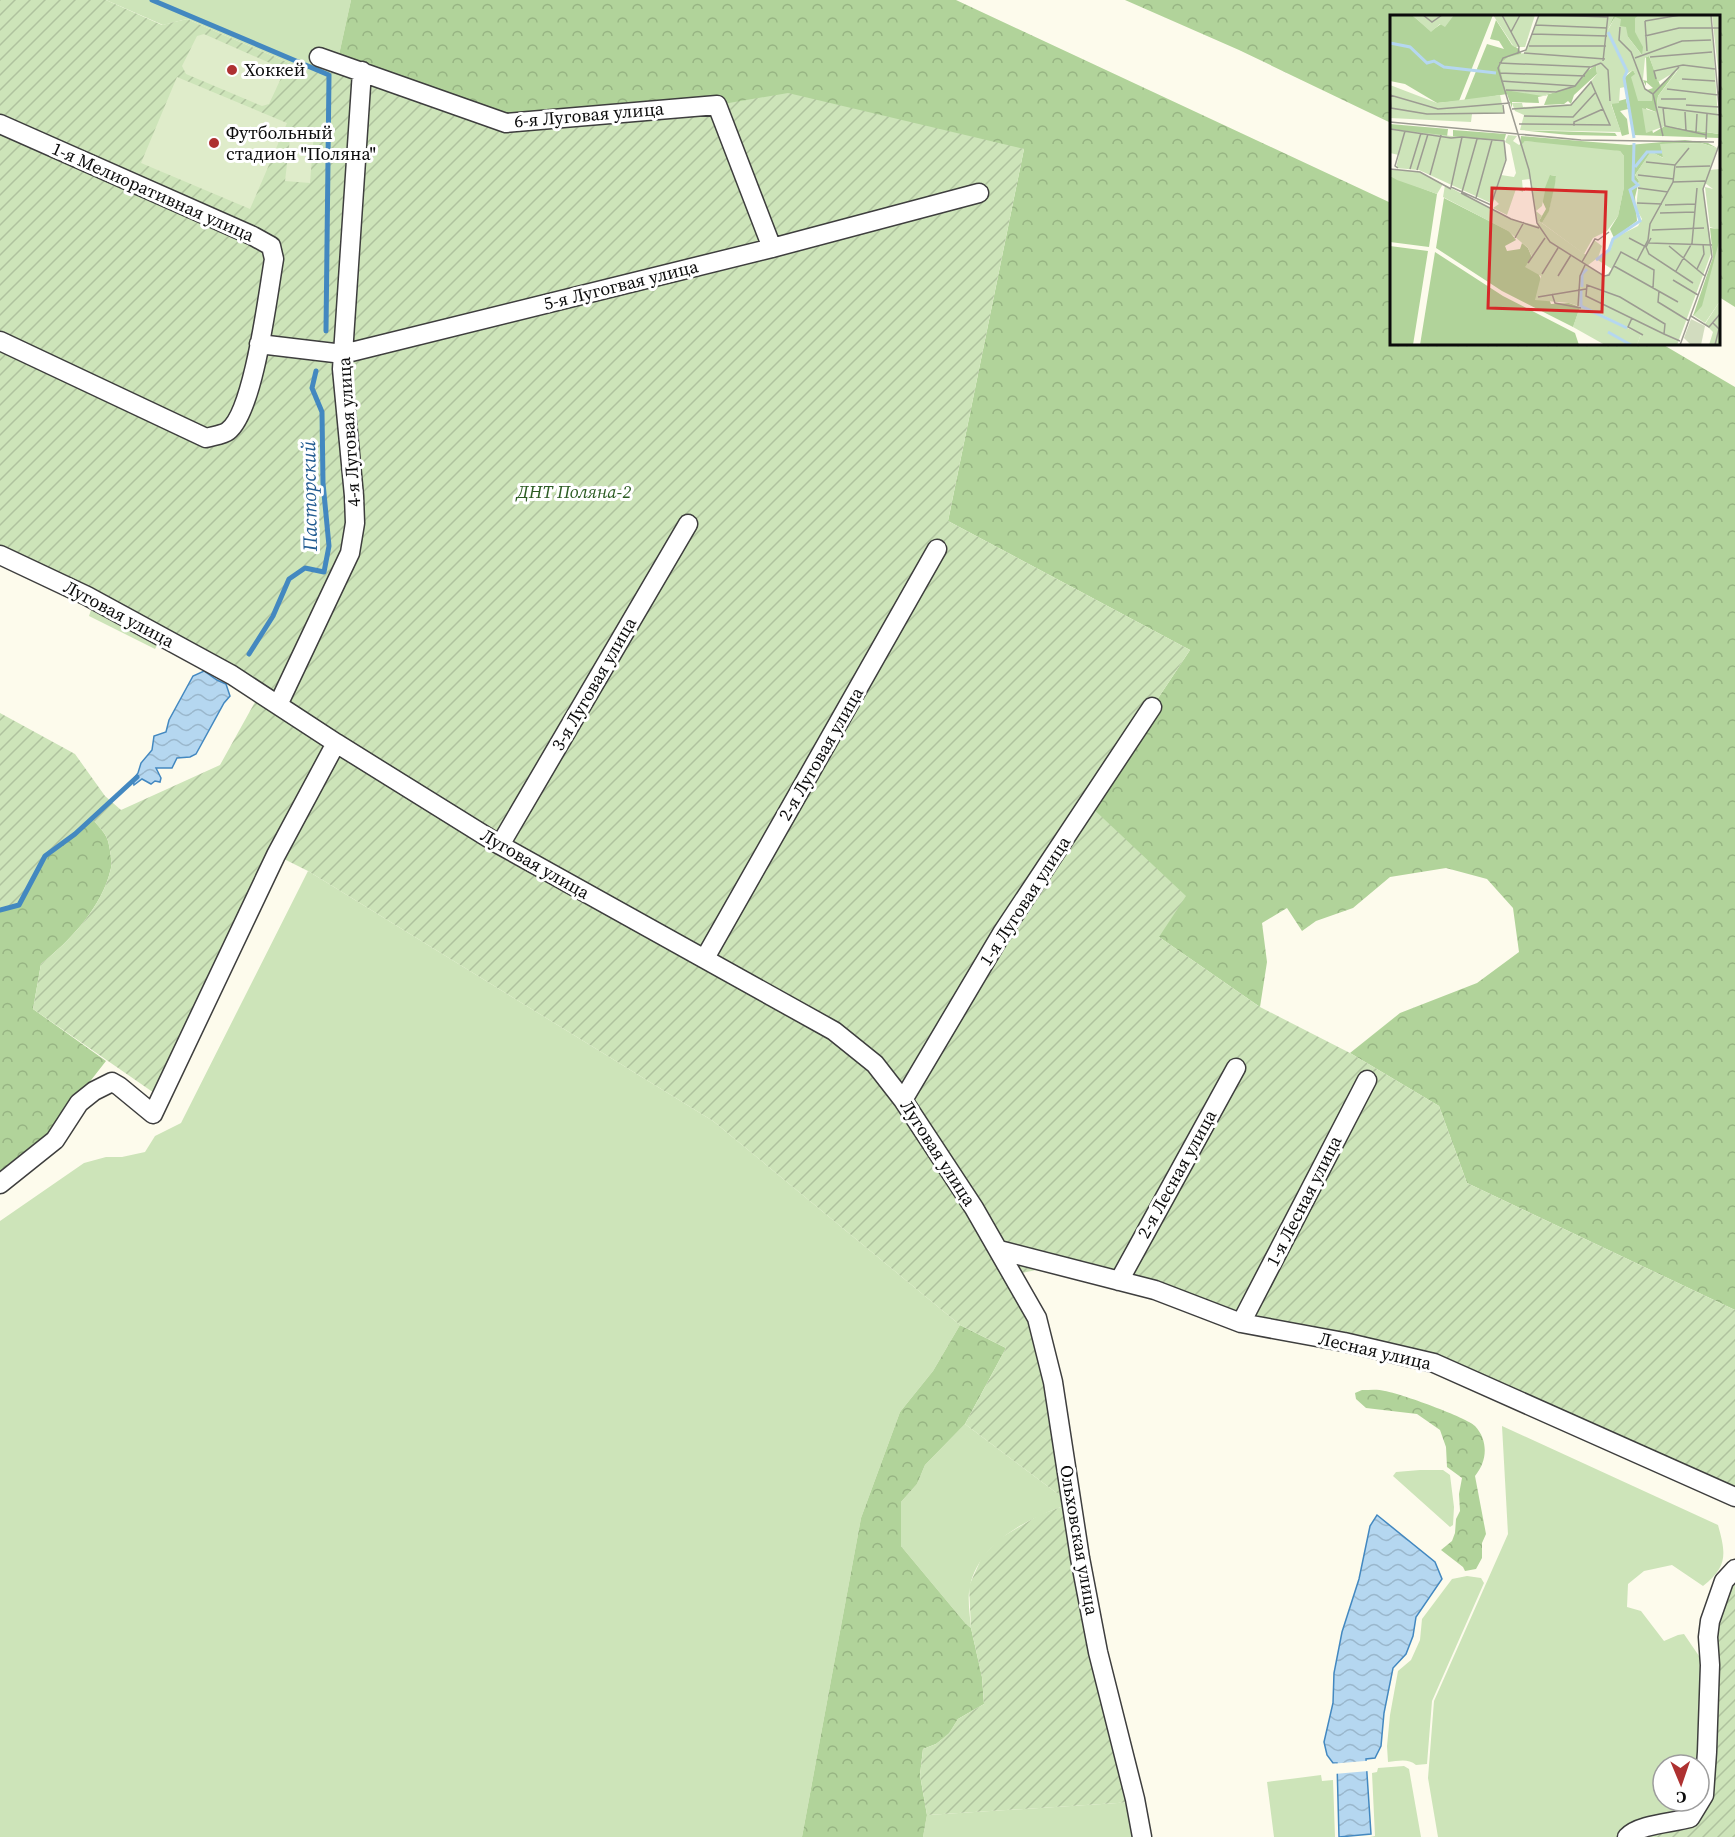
<svg xmlns="http://www.w3.org/2000/svg" width="1735" height="1837" font-family="'Source Serif 4',serif">
	<style>
		.grass { fill: #cde4b9; fill-rule: evenodd }
		.forest { fill: url(#forest-crowns) }
		.garden { fill: url(#garden-furrows) }
		.pitch { fill: #dfecca }
		.water { fill: url(#water-waves); stroke: #4388c0; stroke-width: 1.5 }
		.pier { fill: #fdfbec }
		.lines { fill: none; stroke-linecap: round; stroke-linejoin: round }
		.stream { stroke: #4388c0; stroke-width: 5 }
		.street-casing { stroke: #3e3e3e; stroke-width: 21 }
		.street { stroke: #fff; stroke-width: 18 }
		.poi-dot { fill: #ae3131; stroke: #fff; stroke-width: 2 }
		.labels { text-anchor: middle; stroke-width: 6; stroke-linejoin: round; paint-order: stroke }
		.poi-label { font-size: 18px; fill: #0b0b0b; stroke: #fff; text-anchor: start }
		.street-label { font-size: 18px; fill: #0b0b0b; stroke: #fff }
		.park-label { font-size: 18px; font-style: italic; fill: #2c5c23; stroke: #fff }
		.water-label { font-size: 20px; font-style: italic; fill: #215b91; stroke: #fff }
		.inset-river { fill: none; stroke: #b5d7f0; stroke-width: 3 }
		.inset-road { fill: none; stroke: #9c9b92; stroke-width: 1.5 }
		.view { fill: #d62828; fill-opacity: 0.15; stroke: #d62828; stroke-width: 3 }
		.inset-edge { fill: none; stroke: #0b0b0b; stroke-width: 3 }
	</style>
	<defs>
		<pattern id="forest-crowns" width="20" height="18" patternUnits="userSpaceOnUse" patternTransform="scale(1.5)"><rect width="20" height="18" fill="#b1d39a"/><path d="M2 6a3 3 0 1 1 6 0M12 15a3 3 0 1 1 6 0" fill="none" stroke="#97b483"/></pattern>
		<pattern id="garden-furrows" width="10" height="10" patternUnits="userSpaceOnUse" patternTransform="scale(1.5)"><rect width="10" height="10" fill="#cde4b9"/><path d="M-1 1l2-2M0 10L10 0M9 11l2-2" fill="none" stroke="#afc29e"/></pattern>
		<pattern id="water-waves" width="16" height="10" patternUnits="userSpaceOnUse" patternTransform="scale(1.5)"><rect width="16" height="10" fill="#b5d7f0"/><path d="M0 5q4-4 8 0t8 0" fill="none" stroke="#9ab7cc"/></pattern>
	</defs>
	<rect width="100%" height="100%" fill="#fdfbec"/>
	<path class="grass" d="M106,0H351L337,64L308,71L187,19L163,25Z
		M95,598L162,635L155,649L89,616Z
		M308,871L713,1121L960,1325L933,1371L900,1412L861,1518L802,1837H0V1221L84,1163L106,1157H122L145,1152L155,1136L181,1123Z
		M965,1424L1062,1497L1061,1507C1025,1520 979,1544 970,1586C967,1598 970,1615 971,1628L966,1624L901,1546V1502L917,1484L925,1465Z
		M1502,1426L1718,1525C1726,1554 1728,1566 1703,1586L1672,1565L1644,1571L1628,1584L1627,1607L1641,1611L1664,1641L1678,1635L1684,1634L1699,1656H1706L1710,1665L1704,1795L1690,1818C1672,1823 1639,1824 1627,1837H1438L1428,1778L1434,1701L1508,1534ZM1663,1765H1699V1801H1663Z
		M1420,1470H1443L1450,1475L1454,1507L1453,1525L1450,1527L1393,1476L1396,1472Z
		M1467,1576L1481,1578L1484,1583L1432,1701L1427,1764L1416,1765C1408,1758 1398,1761 1388,1762L1387,1746L1390,1715L1398,1671L1411,1660L1420,1640L1422,1619L1452,1579Z
		M1404,1766L1409,1769L1421,1837H1370L1375,1836L1372,1773L1377,1772L1378,1768Z
		M1321,1775L1322,1781L1333,1780L1335,1837H1274L1267,1782Z
		M1133,1802L1142,1837H923L927,1815Z"/>
	<path class="forest" d="M351,0H956L1391,203L1392,344H1662L1735,387V1310L1467,1183L1439,1106L1350,1053L1400,1013L1477,983L1519,952L1513,908L1487,879L1446,868L1390,877L1353,908L1316,921L1302,931L1287,908L1262,923L1267,962L1260,1007L1159,937L1088,804L1190,650L948,521L1024,149L717,105L506,123L337,64Z
		M1125,0H1735V307L1719,297L1718,16H1392L1391,123L1239,50Z
		M92,818C97,825 106,833 108,841C110,848 112,861 111,868C103,906 70,941 41,964L33,1009L106,1061L45,1139L0,1174V909L19,904L45,856L75,834Z
		M960,1325L1006,1348L965,1424L925,1465L917,1484L901,1502V1546L966,1624L971,1628L982,1677L984,1704L958,1719L949,1734L936,1744L923,1749L920,1775L927,1815L923,1837H802L861,1518L900,1412L933,1371Z
		M1362,1390C1370,1390 1378,1389 1385,1391C1399,1393 1468,1418 1475,1426C1489,1441 1487,1462 1475,1476L1486,1534L1482,1543V1558L1476,1569L1465,1571L1463,1567L1441,1550L1452,1541L1455,1533L1456,1519L1460,1511L1459,1494L1462,1478L1447,1467L1446,1447L1440,1430L1417,1414L1366,1408L1356,1399L1355,1393Z"/>
	<path class="garden" d="M0,0H106L162,25L187,19L308,71L313,55L506,122L717,105L788,93L1024,149L948,521L1190,650L1088,804L1186,896L1159,937L1260,1007L1350,1053L1439,1106L1467,1183L1735,1310V1498L1488,1386L1236,1321L1059,1265L1013,1275L1030,1304L1133,1802L927,1815L920,1775L923,1749L936,1744L949,1733L958,1719L984,1704L982,1677L971,1628L969,1586L982,1557L999,1539L1039,1515L1061,1507L1062,1497L965,1424L1006,1348L960,1325L713,1121L308,871L276,855L157,1095L33,1009L41,964C70,941 103,906 111,868C112,861 110,848 108,841C106,833 97,825 92,819L75,834L45,856L19,905L0,909V713L75,754L105,796L121,810L220,765L260,693L0,555Z
		M1735,1570V1837H1627L1674,1823L1704,1795L1706,1656Z"/>
	<path class="pitch" d="M204,34L279,67L283,74L269,104L262,106L186,74L182,66L197,36Z
		M177,77L287,123L250,209L141,163Z
		M291,130L314,133L310,183L285,181Z"/>
	<path class="water" d="M204,671L217,680L226,684L230,696L224,703L196,754L190,757L177,758L172,768H156L161,778L160,782L155,781L151,784L142,779L134,785L133,780L138,773L141,763L152,750L154,736L166,732L169,720L193,676Z
		M1377,1515L1435,1562L1442,1579L1416,1617L1413,1636L1406,1654L1393,1668L1384,1713L1381,1746L1375,1758L1366,1759L1371,1834L1339,1837L1337,1763H1333L1327,1755L1324,1742L1333,1703L1334,1673L1342,1632L1359,1579L1370,1526Z"/>
	<path class="pier" d="M1376,1760L1369,1762V1771L1334,1774V1766L1330,1764Z"/>
	<g class="lines">
		<path class="stream" d="M152,0L329,75L326,331
			M249,654L273,616L289,579L305,568L324,572L329,546L323,483L322,412L312,388L316,371
			M0,910L19,905L45,856L75,834L137,777"/>
		<g class="street-casing">
			<path id="street" d="M319,57L506,123L717,105L772,248
				M0,124L253,236L271,246L274,259C268,293 254,412 228,431C223,435 212,436 206,438L0,341
				M259,344L343,354L772,248L979,193
				M0,555L87,596L232,675L336,743L500,845L834,1031L875,1064L903,1100L974,1208L1037,1318L1053,1382L1080,1558L1098,1652L1135,1799L1142,1837
				M278,705L350,553L355,523L354,496L342,369L362,71
				M500,845L688,524
				M705,958L937,549
				M903,1100L1002,933L1152,707
				M0,1184L55,1140L79,1103L94,1091L112,1082L119,1086L153,1114L276,855L336,743
				M999,1250L1155,1290L1241,1323L1344,1342L1434,1363L1735,1497
				M1119,1281L1236,1068
				M1241,1323L1367,1080
				M1627,1837C1639,1824 1672,1823 1690,1818L1704,1795L1707,1752L1710,1665L1708,1637L1710,1621L1724,1581L1735,1569"/>
		</g>
		<use href="#street" class="street"/>
	</g>
	<g class="poi-dot">
		<circle cx="232" cy="70" r="6"/>
		<circle cx="214" cy="143" r="6"/>
	</g>
	<g class="labels">
		<g class="poi-label">
			<text x="244" y="76">Хоккей</text>
			<text x="226" y="139">Футбольный<tspan x="226" dy="21">стадион "Поляна"</tspan></text>
		</g>
		<g class="street-label">
			<text transform="translate(589 115) rotate(-5)" y="6">6-я Луговая улица</text>
			<text transform="translate(153 192) rotate(24)" y="6">1-я Мелиоративная улица</text>
			<text transform="translate(621 285) rotate(-14)" y="6">5-я Лугогвая улица</text>
			<text transform="translate(349 432) rotate(-94)" y="6">4-я Луговая улица</text>
			<text transform="translate(119 614) rotate(28)" y="6">Луговая улица</text>
			<text transform="translate(594 684) rotate(-60)" y="6">3-я Луговая улица</text>
			<text transform="translate(821 754) rotate(-60)" y="6">2-я Луговая улица</text>
			<text transform="translate(535 864) rotate(30)" y="6">Луговая улица</text>
			<text transform="translate(1025 901) rotate(-57)" y="6">1-я Луговая улица</text>
			<text transform="translate(938 1153) rotate(57)" y="6">Луговая улица</text>
			<text transform="translate(1177 1174) rotate(-61)" y="6">2-я Лесная улица</text>
			<text transform="translate(1304 1201) rotate(-63)" y="6">1-я Лесная улица</text>
			<text transform="translate(1375 1351) rotate(13)" y="6">Лесная улица</text>
			<text transform="translate(1079 1540) rotate(80)" y="6">Ольховская улица</text>
		</g>
		<g class="park-label">
			<text x="574" y="498">ДНТ Поляна-2</text>
		</g>
		<g class="water-label">
			<text transform="translate(309 496) rotate(-91)" y="7">Пасторский</text>
		</g>
	</g>
	<g transform="translate(1390 15)">
		<rect width="330" height="330" fill="#fdfbec"/>
		<path d="M118,120L127,121L123,126L129,130L135,126L200,130L230,136L234,141V172L228,201L217,216L203,223L194,239L152,208L159,195L166,161L161,160L155,176H142L140,164L132,165L133,177L126,174L117,200L103,193L109,189L104,184L111,160L124,162L126,158L120,130L115,127ZM330,154V286L315,308L303,300L312,289L330,215L320,212L315,172L323,174L315,168L319,155ZM190,292L251,319L247,330H215L183,312Z" fill="#cde4b9"/>
		<path d="M0,0H22L41,16L64,0H103L69,86L47,88L15,69L0,66ZM224,0H249L255,38L252,40L224,4L217,15ZM106,5L122,30L129,34L152,81L166,77L206,50L207,59L184,80L181,89L178,86L174,89L154,90L158,80L148,82L149,88L122,87V93L117,79L74,86L97,29L114,34L109,26L100,24ZM259,41L270,70L288,54L268,81L266,97L256,93L263,118L275,111L329,119V123L243,120L234,63L243,55L262,86L257,75L263,73L256,67V71L253,65L257,66L256,42ZM236,84L238,94L230,96L237,104L239,119L232,121L221,88ZM0,109L58,114L57,122L0,114ZM63,115L116,119L114,126L63,123ZM130,115L225,118L227,121L179,120ZM131,121L239,130L295,125L318,128L327,133L311,128L271,129L274,143L261,137L245,160L249,166L245,182L247,206L224,223L220,214L228,201L234,172V141L230,136L135,126L130,131ZM160,160L166,161L165,169L159,196L152,208L149,206L156,194L151,183ZM0,161L47,179L39,232L0,227ZM54,183L119,216L126,225L115,231L117,236L130,234L132,228L138,233L161,289L179,288L190,292L183,312L112,276L46,233ZM320,213L329,214L330,223L312,291L303,301L323,242ZM0,231L38,236L23,330H0ZM45,237L113,281L185,318L189,330H30Z" fill="#b1d39a"/>
		<path d="M301,304L315,311L311,330H301L294,323Z" fill="#d2dcbf"/>
		<path d="M22,0H64L55,12L50,9L41,17ZM103,0H145L135,32H124ZM149,0H224L218,15L225,2L231,4L230,11L236,12L238,22L252,40L253,32L245,17V3L249,0H321L329,119L275,111L256,118L252,93L266,97L268,81L288,55L268,67L259,41L255,43L253,64L255,74L262,79V86H248L241,62L245,59L243,55L235,60V72L230,73L229,88L221,89L231,117L130,115L134,100L125,96L122,88H132L133,92L182,89L207,59L206,50L200,52L185,71L152,81L115,75L109,49L118,42L134,38ZM322,0H330V55L328,54ZM0,70L47,88L110,80L114,98L82,99L81,107L0,103ZM0,114L114,127L116,142L103,189L29,155L6,153L9,140L0,138ZM311,128L327,133L313,175L322,236L287,330H247L251,319L202,295L179,288L145,285L151,261L135,252L142,242L138,233L118,216L53,182L55,170L121,204L148,211L142,176H155L152,191L146,196L152,201L149,206L196,240L204,225L212,231L208,243L221,233L224,223L248,211L252,204L246,193L249,166L245,160L261,136L273,143L270,129ZM206,244L222,254L216,261L197,251ZM0,154L30,157L53,169L47,179L7,165L0,161ZM330,286V330H319L323,317L315,309Z" fill="#cde4b9" fill-rule="evenodd"/>
		<path class="inset-river" d="M218,17L237,56L234,63L244,123M0,28L20,32L37,48L44,46L54,52L106,58M245,152L257,137H272M206,245L219,235L223,224L250,206L240,175L248,170L243,165L244,128M192,272V259L197,254M191,275V291L237,313M218,317L241,330"/>
		<path class="inset-road" d="M33,0L42,7L52,0M112,0L129,32L128,39M149,0L136,35L113,43L108,53L139,155L147,208L160,227L214,261L219,260L231,237L264,255L263,273M157,0L218,2M321,0L330,103M255,6L290,0M255,6L257,36M145,10L217,13M230,12L229,25L241,37L255,74L263,79L273,121M121,17L130,0M142,19L217,21M255,21L289,13H330M139,31H216M134,38L215,44M260,42L322,37M245,43L292,26L321,25M213,46L218,0M109,48L201,52L211,48M211,48L218,55L220,86M109,58L195,61M266,64L264,56L293,50L325,54M292,64L325,66M111,66L185,71M277,74L328,80L330,75M116,75L166,77L185,71L200,52M263,79L289,52M271,84H296M113,90L114,98L37,99L1,93L0,80L48,94L120,88M296,90L329,92M268,92L330,100M273,93L275,111L317,120M122,94L181,90L201,67L220,110L129,109M295,97L296,116M134,101L183,102L206,77M0,107L191,125L324,127M184,111V107L213,94M0,114L61,123L72,122L114,126L116,145L101,190L61,172L72,122M306,117L307,99M316,124L317,99M256,147L285,150M286,152L320,151M8,153L5,151L15,116M0,154L30,157L61,174M20,154L31,118M27,155L38,119M40,160L51,120M248,160L284,164M283,167L315,166M248,173L278,177M72,177L87,124M71,178L121,204L149,213M86,183L102,125M247,188L272,189M275,190L305,189M270,198L305,197M262,215L314,213M125,223L134,207M239,223L256,232L261,223M259,228L322,230M279,231L315,261M256,232L259,239L303,268M247,246L258,225L260,209L283,167L285,150L299,133M192,247L205,224L208,225L219,217M138,248L155,223M224,251L288,287M307,254L314,239L313,229M286,256L302,228L307,173M152,259L168,233M168,261L181,240M283,265L308,280M269,276L268,287L299,306M162,279L165,288L191,293M148,282L196,274M188,291L190,261L195,250M301,301L319,312L330,299M242,303L238,312L253,320M323,308L329,314L325,330M274,319L275,309L230,282L197,270L196,281L274,319L290,326M290,330L322,242L313,174L329,130L330,110"/>
		<path class="view" d="M102,173L216,177L212,297L98,293Z"/>
		<rect width="330" height="330" class="inset-edge"/>
	</g>
	<g transform="translate(1681 1783) rotate(178)"><circle r="28" fill="#ffffff" stroke="#9d9d9d" stroke-width="1.5"/>
	<path d="M0-4.5L10 22L0 15L-10 22Z" fill="#ae3131"/>
	<text y="-9" font-size="16" font-weight="bold" text-anchor="middle" fill="#0b0b0b">С</text>
	</g>
</svg>
